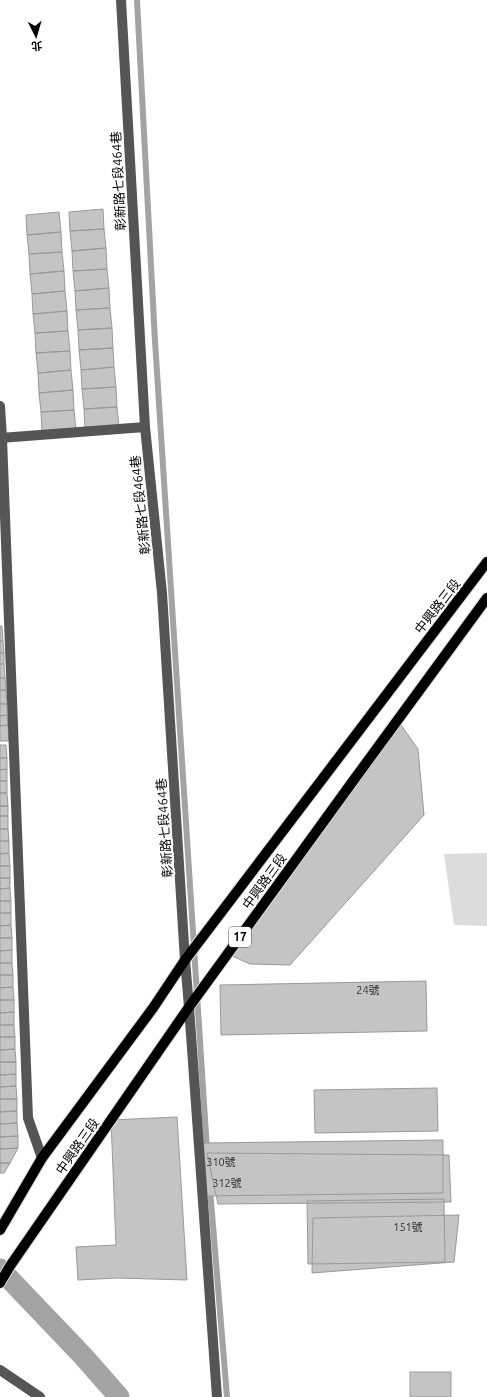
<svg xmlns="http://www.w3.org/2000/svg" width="487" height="1397" font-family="Ubuntu,'Noto Sans TC',sans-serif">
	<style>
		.green { fill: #dcdcdc }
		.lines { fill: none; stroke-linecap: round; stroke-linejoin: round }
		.stream { stroke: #a3a3a3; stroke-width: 6 }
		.canal { stroke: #a3a3a3; stroke-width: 21 }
		.building { fill: #c4c4c4; stroke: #999 }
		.major-casing { stroke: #dbdbdb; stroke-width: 12 }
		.minor { stroke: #555; stroke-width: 10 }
		.major { stroke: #000; stroke-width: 10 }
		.labels { text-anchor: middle; stroke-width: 4; stroke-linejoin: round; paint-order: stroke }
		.number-label { font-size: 11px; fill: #313131 }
		.shield { fill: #fff; stroke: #4c4c4c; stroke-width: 1 }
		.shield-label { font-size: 12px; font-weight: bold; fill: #000 }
		.street-label { font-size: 13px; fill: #000; stroke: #fff }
	</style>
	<rect width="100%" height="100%" fill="#fff"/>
	<path class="green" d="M487,853V926L454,925L444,854Z"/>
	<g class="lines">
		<path class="stream" d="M137,0L155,341L207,1150
			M210,1189L227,1397"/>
		<path class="canal" d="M0,1269L83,1356L119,1397"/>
	</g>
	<path class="building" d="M103,209L104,229L70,231L69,212Z
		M59,212L61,232L27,235L26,215Z
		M104,229L106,248L72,251L70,231Z
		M61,232L62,252L29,254L27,235Z
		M106,248L107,269L73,271L72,251Z
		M62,252L64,271L30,274L29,254Z
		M107,269L109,288L75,291L73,271Z
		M64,271L65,291L32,294L30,274Z
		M109,288L110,308L76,310L75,291Z
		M65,291L67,311L33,314L32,294Z
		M110,308L112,328L78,330L76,310Z
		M67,311L68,331L35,333L33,314Z
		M112,328L113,348L79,350L78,330Z
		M68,331L70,351L36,353L35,333Z
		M113,348L114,367L81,370L79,350Z
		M70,351L71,370L38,373L36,353Z
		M114,367L116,387L82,389L81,370Z
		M71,370L73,390L39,393L38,373Z
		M116,387L117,407L84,409L82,389Z
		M73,390L74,410L41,412L39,393Z
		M117,407L119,427L85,429L84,409Z
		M74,410L76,429L42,432L41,412Z
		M0,626H2L3,641H0Z
		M0,641H3L4,653H0Z
		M0,653H4V664H0Z
		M0,664H4L5,678H0Z
		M0,678H5L6,690H0Z
		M0,690H6L7,704H0Z
		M0,704H7V715L0,716Z
		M7,715L8,725L0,726V716Z
		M8,725L9,741H0V726Z
		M401,725L418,749L424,815L290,965L250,964L232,956Z
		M0,745H6L7,758H0Z
		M0,758H7V769L0,770Z
		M7,769V781H0V770Z
		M0,781H7V793H0Z
		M0,793H7L8,806H0Z
		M0,806H8V816H0Z
		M0,816H8V829H0Z
		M0,829H8L9,841H0Z
		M0,841H9V853L0,854Z
		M9,853L10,866H0V854Z
		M0,866H10V878H0Z
		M0,878H10V888L0,889Z
		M10,888L11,901H0V889Z
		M0,901H11V913H0Z
		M0,913H11V925L0,926Z
		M11,925L12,938H0V926Z
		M0,938H12V950L0,951Z
		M12,950V963H0V951Z
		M0,963H12L13,975H0Z
		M0,975H13V987L0,988Z
		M426,981L427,1031L221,1035L220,985Z
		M13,987L14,1000H0V988Z
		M0,1000H14V1012L0,1013Z
		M14,1012V1025H0V1013Z
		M0,1025H14L15,1037H0Z
		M0,1037H15V1049L0,1050Z
		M15,1049L16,1062H0V1050Z
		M0,1062H16V1074L0,1075Z
		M16,1074V1086L0,1087V1075Z
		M16,1086L17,1099H0V1087Z
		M437,1088L438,1131L315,1133L314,1090Z
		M0,1099H17V1111L0,1112Z
		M17,1111V1123L0,1124V1112Z
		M177,1117L187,1280L117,1278L78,1280L76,1247L116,1245L111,1120Z
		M17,1123L18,1136L0,1137V1124Z
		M18,1136V1148L0,1149V1137Z
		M443,1140V1193L204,1196L203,1143Z
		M18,1148L10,1163H0V1149Z
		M207,1153L449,1155L451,1202L218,1204Z
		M0,1163H10L4,1173H0Z
		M444,1199L445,1262L308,1264L307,1201Z
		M459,1215L454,1262L312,1273L313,1218Z
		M410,1372H451V1397H410Z"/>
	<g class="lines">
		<g class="major-casing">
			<path id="major" d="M0,1230L42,1158L153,1008L185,960L487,562
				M0,1283L10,1266L189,1007L353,781L487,598"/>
		</g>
		<path class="minor" d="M121,0L145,427L162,593L185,960L189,1007L217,1397
			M0,406L2,438L28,1118L42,1158
			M0,438L145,427
			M0,1370L40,1397"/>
		<use href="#major" class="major"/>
	</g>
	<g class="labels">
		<g class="number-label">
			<text x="368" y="994">24號</text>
			<text x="221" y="1166">310號</text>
			<text x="227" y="1187">312號</text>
			<text x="408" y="1231">151號</text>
		</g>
		<rect class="shield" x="229" y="927" width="22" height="20" rx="3"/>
		<g class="shield-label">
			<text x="240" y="941">17</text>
		</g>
		<g class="street-label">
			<text transform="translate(118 181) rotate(-93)" y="5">彰新路七段464巷</text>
			<text transform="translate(140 505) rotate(-96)" y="5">彰新路七段464巷</text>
			<text transform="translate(437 606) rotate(-52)" y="5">中興路三段</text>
			<text transform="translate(164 828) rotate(-94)" y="5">彰新路七段464巷</text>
			<text transform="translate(264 881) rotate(-54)" y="5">中興路三段</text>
			<text transform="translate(77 1146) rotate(-55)" y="5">中興路三段</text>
		</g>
	</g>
	<g transform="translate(36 36) rotate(175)" stroke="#ffffff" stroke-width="3" paint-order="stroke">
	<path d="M0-3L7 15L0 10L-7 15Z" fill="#000000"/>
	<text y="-6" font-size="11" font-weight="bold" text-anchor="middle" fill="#000000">北</text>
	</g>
</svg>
